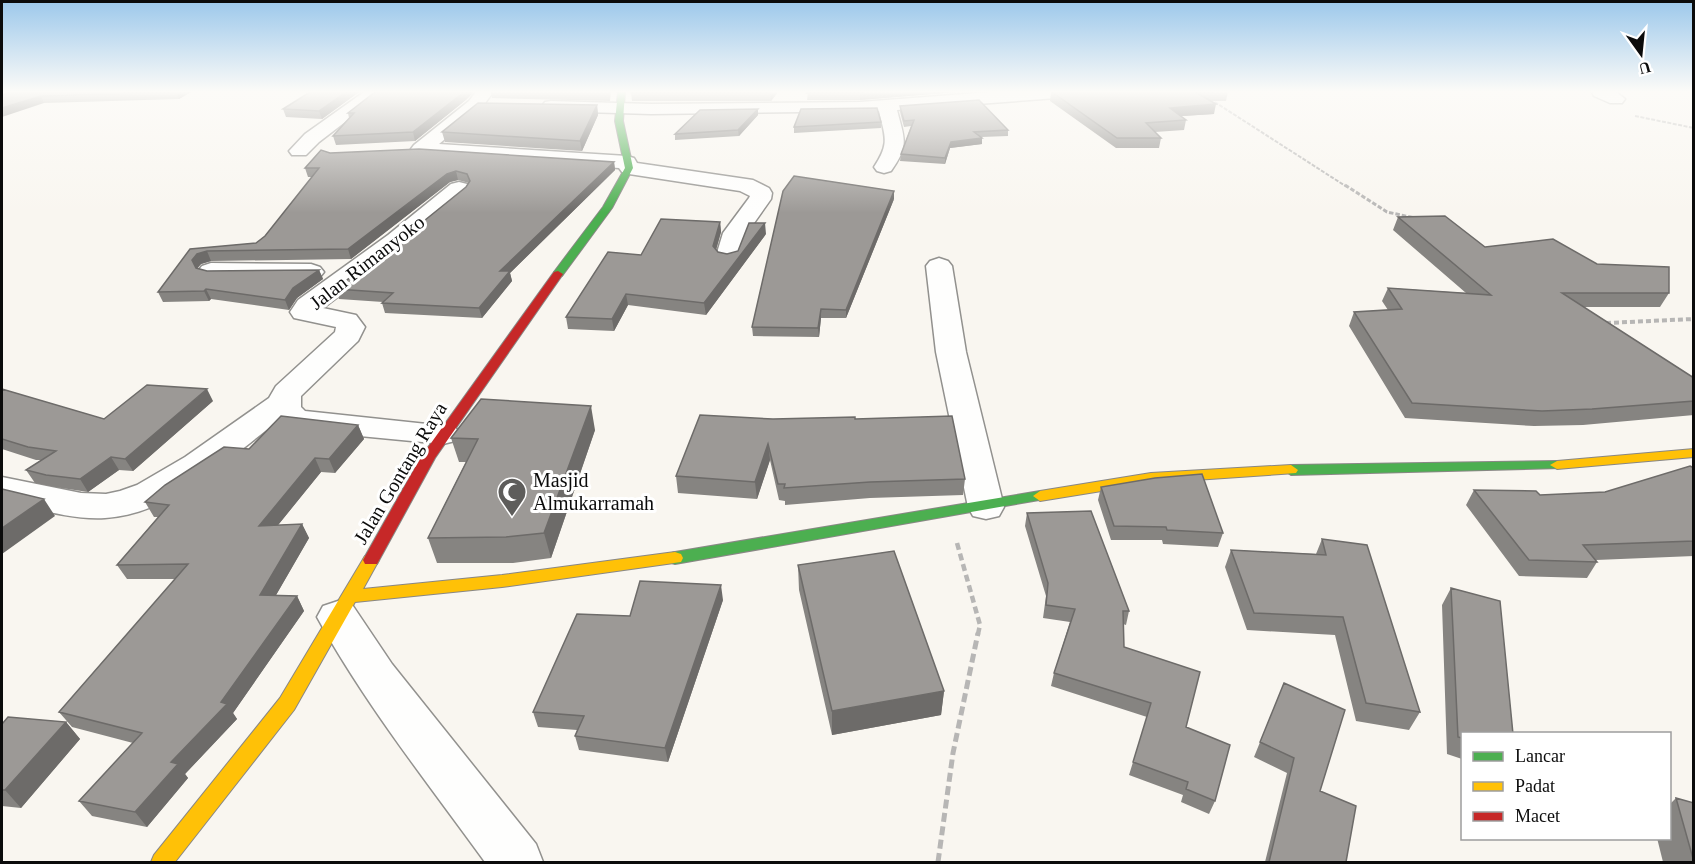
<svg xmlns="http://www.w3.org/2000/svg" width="1695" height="864" font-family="Georgia,serif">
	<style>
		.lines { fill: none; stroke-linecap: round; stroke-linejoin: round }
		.street-casing { stroke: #92918e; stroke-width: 3 }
		.fast-casing { stroke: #898785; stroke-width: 2 }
		.slow-casing { stroke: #898785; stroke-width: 2 }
		.jam-casing { stroke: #898785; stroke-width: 2 }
		.path-far4 { stroke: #b7b6b5; stroke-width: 2; stroke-dasharray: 4 1.5; stroke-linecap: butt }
		.path-far3 { stroke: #b7b6b5; stroke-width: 3; stroke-dasharray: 4.5 2; stroke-linecap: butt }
		.path-far2 { stroke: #b7b6b5; stroke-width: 4; stroke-dasharray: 5 3; stroke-linecap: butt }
		.path-far1 { stroke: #b7b6b5; stroke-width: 4.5; stroke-dasharray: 7 4; stroke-linecap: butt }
		.path { stroke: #b7b6b5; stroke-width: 5; stroke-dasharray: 9 4.5; stroke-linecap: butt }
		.street { fill: #fefefd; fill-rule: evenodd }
		.fast { fill: #4caf50; fill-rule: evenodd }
		.slow { fill: #ffc107; fill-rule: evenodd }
		.jam { fill: #c62828; fill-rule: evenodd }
		.wall { fill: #868481 }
		.shaded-wall { fill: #6d6b69 }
		.building { fill: #9c9996; stroke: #6d6b69; stroke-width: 1.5 }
		.labels { text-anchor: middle; stroke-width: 6; stroke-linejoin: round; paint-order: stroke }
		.street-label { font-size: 20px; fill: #0b0b0b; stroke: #fff }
		.poi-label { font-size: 20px; fill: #0b0b0b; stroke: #fff; text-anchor: start }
	</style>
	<rect width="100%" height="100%" fill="#f9f6f0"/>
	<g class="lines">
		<g class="street-casing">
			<path id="street" d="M2,92H17L15,96L2,100Z
				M364,92H384L319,142L306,155H292L289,151L305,134Z
				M476,92H493L481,109L439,144L627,156L634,158L637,163L753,180L769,188L772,193L771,199L747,233L737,261L728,263L719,261L716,256L723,233L749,198L750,196L740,191L629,174L622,172L619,168L414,153L411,149L414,145L469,101Z
				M991,92H1078L1070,97L897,110C904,138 910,145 891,171L884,173L877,171L874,167C890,143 885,137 879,111L651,114L551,111L545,110L542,106L545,102L551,101L651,104L860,102Z
				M1592,92H1616L1625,99L1622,103H1610L1594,96Z
				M459,182L467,184L470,189L467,194L406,245L323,308L356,315L365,327L358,341L301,396V407L305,411L455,427L460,434L455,441L443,444L297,430L286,427L278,421C228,459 171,514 105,518C71,520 34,508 2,500V477L81,493L106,494L120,491L137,485L185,457L269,398L276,386L335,332L336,327L294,318L290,312L298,300L388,235L451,184Z
				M939,258L948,261L952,266L966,352L1004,507L999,516L986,519L973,516L968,507L936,352L926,266L930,261Z
				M211,263L311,264L320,267L324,272L320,277L311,280L211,279L202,276L198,271L202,266Z
				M338,601L353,606L392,664L536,844L543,862H485C427,782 365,704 317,617L323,606Z"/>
		</g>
		<g class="fast-casing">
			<path id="fast" d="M618,92H625L623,121L633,168L612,208L562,276H554V272L603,207L625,168L615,121Z
				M1557,461L1564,465L1562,468L1291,475L1284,470L1291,465Z
				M1040,491L1047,496L1045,499L675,564L669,562L667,558L669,554L675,552Z"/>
		</g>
		<g class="slow-casing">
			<path id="slow" d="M1694,449V457L1557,469L1550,465L1557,461Z
				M1291,465L1298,470L1296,473L1151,483L1040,501L1033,496L1040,491L1151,473Z
				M675,552L681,554L683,558L681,562L502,587L355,602L294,710L175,862H151L154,855L280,698L365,556H377L379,560L363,589L502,575Z"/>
		</g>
		<g class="jam-casing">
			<path id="jam" d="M558,271L563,274L435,458L377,564H365L363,560L421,457L554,272Z"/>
		</g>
		<path class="path-far4" d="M1210,99L1347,187
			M1635,116L1694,128"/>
		<path class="path-far3" d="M1345,185L1387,212L1415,218"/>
		<path class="path-far2" d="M1606,323L1694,319"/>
		<path class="path-far1" d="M957,543L980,625L978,634"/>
		<path class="path" d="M938,862L953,753L978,633"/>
		<use href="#street" class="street"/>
		<use href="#fast" class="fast"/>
		<use href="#slow" class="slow"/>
		<use href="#jam" class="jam"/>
	</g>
	<path class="wall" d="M191,92L179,99L44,103L2,95Z
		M359,92L322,119L286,117L283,109Z
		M491,92H611L610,101L492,98Z
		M631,92H778L771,101H632Z
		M808,92H956L860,100H807Z
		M1051,92H1228L1226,101H1211L1214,114L1181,116L1186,120L1184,130L1155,132L1161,138L1159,148H1116L1050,101Z
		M467,99L415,141L336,145L333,136L349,118L348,113Z
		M597,105L598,115L582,151L445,142L442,132Z
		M900,106L1008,130V136L981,137L982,144L950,148L945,164L900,161L901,154L911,126L904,127L900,112Z
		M758,115L739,136L675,140V134Z
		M881,122V128L794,133V127Z
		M330,153L614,162L615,170L510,273L512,281L482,318L385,313L382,303L383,302L339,299L335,289L404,237L466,187L469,183L458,180L450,182L351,259L211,261L201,264L197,268L207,271L319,270L323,279L297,298L289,310L211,299L209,301L163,302L158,292L190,249L256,243L265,236L312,177H308L305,168Z
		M894,199L846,318H821L819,337L753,336L752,327Z
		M1398,217L1485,247L1597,264L1669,293L1660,307H1584L1694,378V415L1583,425L1534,426L1405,418L1349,326L1354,312L1388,310L1382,301L1388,288L1466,293L1393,230Z
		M720,222L721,232L716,250L718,252L727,254L738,251L766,234L706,315L628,305L614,331L568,329L566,317L641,255Z
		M2,389L104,419L213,401L133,471L119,470L88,492L55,487L35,483L26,470L41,460H36L2,449Z
		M773,419H855L965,479L963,495L870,498L785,505V501L779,500L770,460L757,499L678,493L676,476Z
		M358,425L364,439L335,473L321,472L278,525L302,524L309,538L276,595L297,596L304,611L233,713L237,719L185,774L188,778L147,827L92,816L79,801L133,743L72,727L59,712L175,579H127L117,565L158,517H154L145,502L249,449Z
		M595,430L551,558L513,563H437L428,538L466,462H459L451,438Z
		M1694,468V556L1596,560L1597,562L1587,578L1519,576L1466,505L1474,490L1540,495L1605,492Z
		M1101,487L1223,533L1218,547L1163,544L1162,540H1111L1098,500Z
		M1027,513L1129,611L1126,625L1123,624L1124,647L1186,727L1215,801L1209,814L1181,802L1183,795L1129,775L1147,717L1051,686L1054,673L1070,622L1043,618L1046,596L1025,526Z
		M1322,539L1420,712L1409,730L1356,721L1335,635L1247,630L1225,567L1231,550L1316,554Z
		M798,565L944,691L941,715L832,735L799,590Z
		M1451,588L1462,734V759L1447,754L1442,605Z
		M723,600L668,762L579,750L575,736L577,730L538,727L533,712L630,616Z
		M1284,683L1320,791L1346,862H1265L1287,773L1254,757Z
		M66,722L80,739L21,808L2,806V724Z
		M1676,798L1694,862H1663L1657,838H1670V804Z"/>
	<path class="shaded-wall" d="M176,92H191L179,99Z
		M346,92H359L322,119L319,111Z
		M464,92H474L467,99L415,141L413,132Z
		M778,92L771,101L770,93Z
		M956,92L860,100V93Z
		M41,96L44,103L2,117V108Z
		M1216,104L1214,114L1168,117L1170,108Z
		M597,105L598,115L582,151L580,141Z
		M758,109V115L739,136L738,130Z
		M982,138V144L950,148L945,164V158L951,142Z
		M614,162L615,170L510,273L512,281L482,318L479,308L500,271Z
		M456,171L458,180L450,182L351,259L348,249L447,174Z
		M894,191V199L846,318V310Z
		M720,222L721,232L714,257L713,246Z
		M765,223L766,234L706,315L704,303Z
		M207,251L211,261L201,264L196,270L192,260L197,254Z
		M319,270L323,279L297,298L289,310L285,300L293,288Z
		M206,289L211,299L209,301L204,291Z
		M626,294L628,305L614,331L612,319Z
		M821,309V318L819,337L818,328Z
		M207,389L213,401L133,471L125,459Z
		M591,406L595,430L551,558L544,533Z
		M358,425L364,439L335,473L329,459Z
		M768,444L770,460L757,499L755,482Z
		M111,457L119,470L88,492L80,479Z
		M315,458L321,472L266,540L259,526Z
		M44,499L55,516L2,554V528Z
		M302,524L309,538L268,609L260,595Z
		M721,585L723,600L668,762L665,748Z
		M297,596L304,611L233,713L237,719L185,774L188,778L147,827L135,812L171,762L221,702Z
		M944,691L941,715L832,735V711Z
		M66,722L80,739L21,808L5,790Z"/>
	<path class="building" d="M9,92H176L41,96L2,108V95Z
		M310,92H346L319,111L283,109Z
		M375,92H464L413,132L333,136L354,113H348Z
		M631,92H771L631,93Z
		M808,92H863L807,93Z
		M1052,92H1213L1197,93L1216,104L1170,108L1186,120L1146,123L1161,138H1117Z
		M979,100L1008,130L974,132L982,138L951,142L945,158L901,154L914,120L904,121L900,106Z
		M478,103L597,105L580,141L442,132Z
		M877,108L881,122L794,127L801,109Z
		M758,109L738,130L675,134L700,110Z
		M419,149L614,162L500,271H510L479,308L382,303L393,293L335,289L404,237L466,187L470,181L467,174L456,171L447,174L348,249L207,251L197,254L192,260L196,268L207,271L319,270L293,288L285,300L206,289L204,291L158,292L190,249L256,243L265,236L319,168H305L321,150L330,153Z
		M794,176L894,191L846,310L821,309L818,328L752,327L783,191Z
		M1445,216L1485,247L1553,239L1597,264L1669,267V293H1562L1694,378V401L1592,409L1542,411L1412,403L1354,312L1402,309L1388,288L1491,295L1398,217Z
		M661,219L720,222L713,246L718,252L727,254L738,251L749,223H765L704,303L626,294L612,319L566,317L608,252L641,255Z
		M147,385L207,389L125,459L111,457L80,479L46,475L26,470L56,451L28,447L2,439V389L104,419Z
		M481,399L591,406L544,533L506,537L428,538L478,439L451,438Z
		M700,415L773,419L855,417V419L952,416L965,479L870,482L784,488L785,484H778L768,444L755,482L676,476Z
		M281,416L358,425L329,459L315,458L259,526L302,524L260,595L297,596L221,702L227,704L171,762L178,764L135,812L79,801L142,733L59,712L188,564L117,565L169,505L145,502L165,485L224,447L249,449Z
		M1690,466L1694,468V541L1583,545L1597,562L1529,560L1474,490L1536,491L1540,495L1605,492Z
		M1202,474L1223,533L1167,530L1166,527L1114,526L1101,487L1155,478Z
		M2,489L44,499L2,528Z
		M1091,511L1129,611H1123L1124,647L1200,672L1186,727L1230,745L1215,801L1186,789L1188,782L1133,762L1151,703L1054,673L1075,609L1046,605L1048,583L1027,513Z
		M1322,539L1367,545L1420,712L1366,703L1343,617L1254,613L1231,550L1326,555Z
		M894,551L944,691L832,711L798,565Z
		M640,581L721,585L665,748L575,736L584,716L533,712L577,614L630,616Z
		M1451,588L1500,601L1513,734H1462V738L1458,737Z
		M1284,683L1345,710L1320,791L1356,806L1346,862H1269L1294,758L1260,742Z
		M8,717L66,722L5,790H2V724Z
		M1676,798L1694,803V862Z"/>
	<linearGradient id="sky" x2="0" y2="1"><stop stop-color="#9cc8eb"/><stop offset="0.43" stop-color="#fcfbf8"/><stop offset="1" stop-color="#fcfbf8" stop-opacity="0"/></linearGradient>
	<rect width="1695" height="213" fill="url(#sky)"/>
	<defs>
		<g id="mosque-pin" transform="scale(1.5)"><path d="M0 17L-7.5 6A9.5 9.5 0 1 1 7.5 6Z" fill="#5e5d5b" stroke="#fff"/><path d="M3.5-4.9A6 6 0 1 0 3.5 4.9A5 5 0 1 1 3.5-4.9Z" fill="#fff"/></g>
	</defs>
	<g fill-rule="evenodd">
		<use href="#mosque-pin" x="512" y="492"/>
	</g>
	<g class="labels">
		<g class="street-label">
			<text transform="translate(367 262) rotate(-38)" y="7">Jalan Rimanyoko</text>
			<text transform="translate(400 473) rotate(-59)" y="7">Jalan Gontang Raya</text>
		</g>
		<g class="poi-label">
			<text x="533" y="487">Masjid<tspan x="533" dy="23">Almukarramah</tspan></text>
		</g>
	</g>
	<rect width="1695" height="864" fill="none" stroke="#0b0b0b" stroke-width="6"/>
	<rect x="1461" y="732" width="210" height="108" fill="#ffffff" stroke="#9d9d9d" stroke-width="1.5"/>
	<rect x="1473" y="752" width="30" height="9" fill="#4caf50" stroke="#9d9d9d" stroke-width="1.5"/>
	<text x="1515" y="762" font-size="18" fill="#0b0b0b">Lancar</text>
	<rect x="1473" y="782" width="30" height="9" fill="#ffc107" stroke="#9d9d9d" stroke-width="1.5"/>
	<text x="1515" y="792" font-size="18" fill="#0b0b0b">Padat</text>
	<rect x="1473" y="812" width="30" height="9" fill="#c62828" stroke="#9d9d9d" stroke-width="1.5"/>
	<text x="1515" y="822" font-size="18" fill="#0b0b0b">Macet</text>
	<g transform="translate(1641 54) rotate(165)" stroke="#ffffff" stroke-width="4.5" paint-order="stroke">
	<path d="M0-4.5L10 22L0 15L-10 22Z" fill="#0b0b0b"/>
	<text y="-9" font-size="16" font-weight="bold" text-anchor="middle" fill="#0b0b0b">U</text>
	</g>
</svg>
